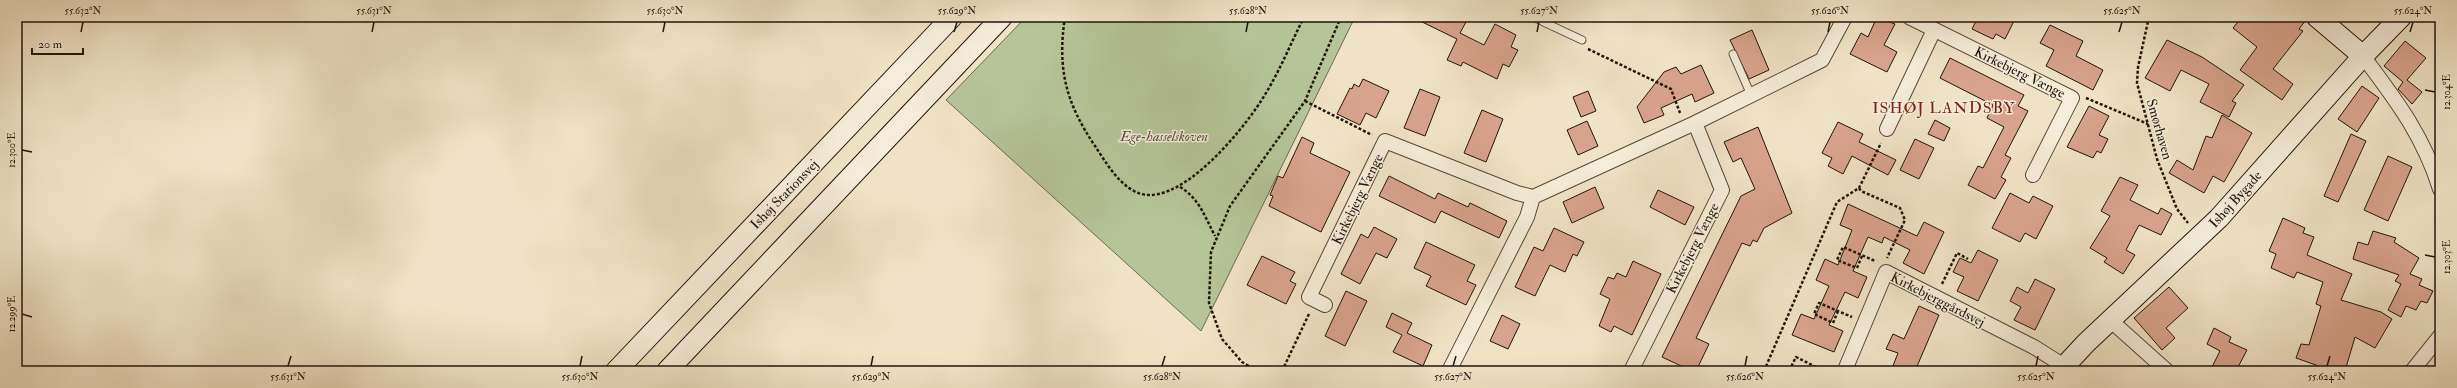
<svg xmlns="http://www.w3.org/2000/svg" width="2457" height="388" font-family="'IM FELL Double Pica',serif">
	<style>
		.green { fill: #b5c598; stroke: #6b6c52 }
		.building { fill: #d8a38c; stroke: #21140c }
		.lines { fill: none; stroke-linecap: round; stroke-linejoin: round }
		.lane-casing { stroke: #55483a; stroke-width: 9 }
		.street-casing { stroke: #55483a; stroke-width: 16 }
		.secondary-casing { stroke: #21140c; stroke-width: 22 }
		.path { stroke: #21140c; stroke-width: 2.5; stroke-dasharray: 3 2; stroke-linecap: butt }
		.lane { stroke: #f5edd9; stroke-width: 7 }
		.street { stroke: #f5edd9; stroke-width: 14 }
		.secondary { stroke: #f5edd9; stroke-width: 20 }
		.ticks { fill: none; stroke: #21140c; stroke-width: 1.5 }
		.labels { text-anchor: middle; stroke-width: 3; stroke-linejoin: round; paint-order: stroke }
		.street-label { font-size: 14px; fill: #21140c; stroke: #f5edd9 }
		.park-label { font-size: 14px; font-style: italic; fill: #55523d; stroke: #f5edd9 }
		.quarter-label { font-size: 16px; letter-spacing: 1px; fill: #7a1f14; stroke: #f5edd9 }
		.neatline { fill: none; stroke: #21140c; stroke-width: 1.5 }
		.ticks-label { font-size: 10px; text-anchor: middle; fill: #21140c }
	</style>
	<rect width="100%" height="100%" fill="#f0e3c5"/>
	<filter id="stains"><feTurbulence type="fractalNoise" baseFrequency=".005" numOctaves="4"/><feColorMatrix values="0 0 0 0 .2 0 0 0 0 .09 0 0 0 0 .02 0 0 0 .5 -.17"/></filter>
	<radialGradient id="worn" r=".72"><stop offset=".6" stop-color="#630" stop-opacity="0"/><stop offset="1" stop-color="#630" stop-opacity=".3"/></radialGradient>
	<path class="green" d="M1026,17H1355L1201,331L946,100Z"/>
	<path class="building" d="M1412,17H1455L1466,22L1460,33L1484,45L1495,24L1516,35L1511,47L1518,50L1509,67L1503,64L1497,79L1463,62L1461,66L1447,60L1457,39Z
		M1877,17L1895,24L1884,45L1897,52L1887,72L1850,54L1861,33L1868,37Z
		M1978,17H2016L2005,39L1996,34L1993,39L1972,29Z
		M2242,17H2306V20L2299,29L2303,31L2273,69L2293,84L2282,100L2240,70L2257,47L2233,28Z
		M2050,25L2083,41L2076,56L2103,70L2093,90L2046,66L2054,50L2040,43Z
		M1752,30L1769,70L1749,79L1730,40Z
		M2167,40L2202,57L2244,85L2232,101L2236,103L2229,117L2200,102L2209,84L2181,70L2170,91L2145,78Z
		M2405,41L2426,58L2407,80L2422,92L2412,104L2398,89L2403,82L2384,66Z
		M1950,58L2024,95L2018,106L2028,111L2005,155L2011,158L2001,177L2006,180L1995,199L1968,185L1978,166L1983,168L2004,127L1987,118L1993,105L1940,78Z
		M1701,65L1714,93L1695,102L1692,94L1661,108L1664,115L1644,123L1637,107L1664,72L1676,67L1681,74Z
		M1363,79L1389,91L1376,118L1366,113L1360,125L1337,114L1350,88L1352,89L1354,84L1359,87Z
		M2362,86L2379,98L2357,132L2338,119Z
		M1420,89L1440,97L1425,136L1404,128Z
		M1588,91L1596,111L1581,117L1573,97Z
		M2089,106L2109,116L2099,135L2108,139L2101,153L2097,151L2093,158L2067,147Z
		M1482,110L1503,119L1486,162L1464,153Z
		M2222,115L2252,133L2224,182L2213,176L2204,193L2169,173L2177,160L2193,170L2206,136L2212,138Z
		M1935,120L1950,128L1944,141L1928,134Z
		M1587,121L1598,146L1578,155L1567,130Z
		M1838,122L1863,134L1859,142L1896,160L1888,175L1852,156L1843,174L1828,166L1832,158L1822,153Z
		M1758,127L1792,213L1764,228L1757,242L1753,240L1750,246L1742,243L1696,338L1709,344L1696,371H1692L1662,357L1741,196L1755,189L1741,158L1733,162L1724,142Z
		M2351,134L2366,141L2338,202L2324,196Z
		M1302,137L1314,143L1310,153L1350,172L1321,232L1269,206L1273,196L1270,195L1278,176L1283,178Z
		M1915,139L1934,148L1919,179L1900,170Z
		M2388,156L2412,167L2388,221L2364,210Z
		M1389,176L1435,199L1438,193L1468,207L1470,203L1507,221L1499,238L1441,211L1435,223L1379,196Z
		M2120,177L2138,185L2130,200L2158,214L2161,208L2172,214L2161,235L2139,225L2126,250L2135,255L2123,274L2104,262L2107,258L2090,248L2110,216L2101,211Z
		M1595,187L1604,208L1572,223L1563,202Z
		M1658,190L1694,207L1685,225L1650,207Z
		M2010,193L2029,203L2033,196L2053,206L2036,239L2025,233L2020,242L1992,228Z
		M1848,204L1917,236L1924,222L1944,232L1924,274L1903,263L1910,250L1884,237L1882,243L1868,237L1853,271L1867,277L1858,298L1845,292L1829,325L1843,331L1834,352L1792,335L1801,314L1814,319L1829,286L1816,280L1825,259L1838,265L1852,230L1840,225Z
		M2283,218L2305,228L2303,233L2314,237L2307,255L2352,274L2341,300L2381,312L2392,319L2375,348L2355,337L2345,371L2325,366L2324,368L2296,358L2301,344L2309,345L2321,306L2316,304L2323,282L2297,272L2294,278L2271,268L2276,254L2269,251Z
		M1374,227L1397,239L1387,258L1376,253L1360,284L1341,274L1361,234L1368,238Z
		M1554,228L1584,242L1577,256L1573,254L1565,272L1550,265L1535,296L1515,287L1534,247L1543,251Z
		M2373,231L2396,238L2394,242L2419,258L2410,274L2422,279L2419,285L2433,291L2427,303L2421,301L2416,310L2406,306L2401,317L2388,310L2401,284L2395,281L2399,275L2353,259L2358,242L2368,245Z
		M1426,242L1475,265L1467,281L1476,285L1466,305L1426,286L1431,276L1414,268Z
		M1978,250L1998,260L1978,301L1957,291L1964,277L1953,272L1960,258L1971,263Z
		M1262,256L1295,272L1290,281L1296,284L1286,304L1247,285Z
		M1633,261L1661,274L1632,335L1614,326L1611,332L1599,326L1610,299L1600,294L1608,277L1614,279L1617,273L1626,277Z
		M2035,279L2055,289L2035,330L2014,320L2021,307L2010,301L2017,287L2028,293Z
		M2169,287L2188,308L2166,328L2175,338L2162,350L2134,318Z
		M1346,291L1367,301L1345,346L1325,336Z
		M1919,306L1939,315L1915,371H1891L1898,353L1886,349L1893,334L1904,339Z
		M1392,313L1412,323L1407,333L1432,345L1423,366L1393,352L1402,335L1386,327Z
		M1502,315L1520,324L1508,349L1490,341Z
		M2214,328L2231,337L2229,342L2247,350L2236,371H2210L2220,351L2207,344Z"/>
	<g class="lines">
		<g class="lane-casing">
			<path id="lane" d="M1533,17L1582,40
				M1733,54L1751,95"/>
		</g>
		<g class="street-casing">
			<path id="street" d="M1909,17L2072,98L2033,175
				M2363,56C2396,100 2423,135 2440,189
				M1887,129L1934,30
				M1325,305L1309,297L1385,141L1517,193L1533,197L1695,123L1822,60L1845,17
				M2110,320L2167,371
				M1449,371L1527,217L1533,197
				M1631,371L1722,190L1695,123
				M1847,371L1845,370L1886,272L2034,347L2064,366
				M2412,371L2440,336"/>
		</g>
		<g class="secondary-casing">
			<path id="secondary" d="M2317,17L2363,56
				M616,371L952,17
				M667,371L1002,17
				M2060,371L2086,343L2219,218L2363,56L2401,17"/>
		</g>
		<path class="path" d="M1065,17C1057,69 1066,103 1095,146C1105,161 1117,182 1134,191C1175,214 1242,131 1261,101C1278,75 1290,45 1304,17
			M2149,17L2138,67L2137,83L2157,159L2177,209L2188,223
			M1588,49L1671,89L1680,113
			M2086,98L2148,124
			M1305,101L1372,135
			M1180,187C1199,198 1205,217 1215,236
			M1859,188L1861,191L1900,208L1905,220L1887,258
			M1862,256L1857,268L1837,260L1843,247L1875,261
			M1942,284L1957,253L1968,259
			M1838,311L1833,323L1814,314L1819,303L1852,317
			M1257,371L1242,362L1222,339L1209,303L1211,252L1230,206L1305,101L1341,17
			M1282,371L1309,314
			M1764,371L1837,202L1859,188L1881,143
			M1792,371L1791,367L1796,357L1824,371
			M1811,371L1814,366"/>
		<use href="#lane" class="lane"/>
		<use href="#street" class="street"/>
		<use href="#secondary" class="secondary"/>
	</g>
	<path class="ticks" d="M81,32L83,22M372,32L374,22M663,32L665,22M954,32L957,22M1246,32L1248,22M1537,32L1539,22M1828,32L1830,22M2119,32L2122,22M2410,32L2413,22M2425,90L2435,92M22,150L32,152M2425,255L2435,257M22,314L32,317M288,366L291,356M580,366L582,356M871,366L873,356M1162,366L1165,356M1453,366L1456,356M1745,366L1747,356M2036,366L2038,356M2327,366L2330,356"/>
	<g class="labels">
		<g class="street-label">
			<text transform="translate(2020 72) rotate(26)" y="5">Kirkebjerg Vænge</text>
			<text transform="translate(2160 129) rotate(74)" y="5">Smørhaven</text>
			<text transform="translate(784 194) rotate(-46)" y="5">Ishøj Stationsvej</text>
			<text transform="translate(1357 199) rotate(-64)" y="5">Kirkebjerg Vænge</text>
			<text transform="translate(2235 199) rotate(-48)" y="5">Ishøj Bygade</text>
			<text transform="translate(1692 248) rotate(-63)" y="5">Kirkebjerg Vænge</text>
			<text transform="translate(1938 299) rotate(27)" y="5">Kirkebjerggårdsvej</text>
		</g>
		<g class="park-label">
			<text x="1164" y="141">Ege-hasselskoven</text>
		</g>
		<g class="quarter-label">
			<text x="1944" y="113">ISHØJ LANDSBY</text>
		</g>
	</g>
	<rect width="2457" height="388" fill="none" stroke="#f0e3c5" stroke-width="44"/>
	<path d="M32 48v6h51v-6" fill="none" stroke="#21140c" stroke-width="2"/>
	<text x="38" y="48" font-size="12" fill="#21140c" stroke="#f5edd9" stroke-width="3" paint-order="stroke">20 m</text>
	<rect x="22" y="22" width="2413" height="344" class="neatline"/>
	<g class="ticks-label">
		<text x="83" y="14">55.632°N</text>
		<text x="374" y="14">55.631°N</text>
		<text x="665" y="14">55.630°N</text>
		<text x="957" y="14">55.629°N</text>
		<text x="1248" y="14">55.628°N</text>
		<text x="1539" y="14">55.627°N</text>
		<text x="1830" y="14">55.626°N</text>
		<text x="2122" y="14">55.625°N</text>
		<text x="2413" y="14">55.624°N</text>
		<text transform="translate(2446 92) rotate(-90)" y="4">12.304°E</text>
		<text transform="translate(11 150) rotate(-90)" y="4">12.300°E</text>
		<text transform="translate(2446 257) rotate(-90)" y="4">12.303°E</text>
		<text transform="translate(11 314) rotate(-90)" y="4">12.299°E</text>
		<text x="288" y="380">55.631°N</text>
		<text x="580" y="380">55.630°N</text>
		<text x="871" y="380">55.629°N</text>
		<text x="1162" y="380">55.628°N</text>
		<text x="1453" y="380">55.627°N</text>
		<text x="1745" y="380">55.626°N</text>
		<text x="2036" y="380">55.625°N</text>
		<text x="2327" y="380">55.624°N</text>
	</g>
	<rect width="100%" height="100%" filter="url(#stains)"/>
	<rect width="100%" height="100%" fill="url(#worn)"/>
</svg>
